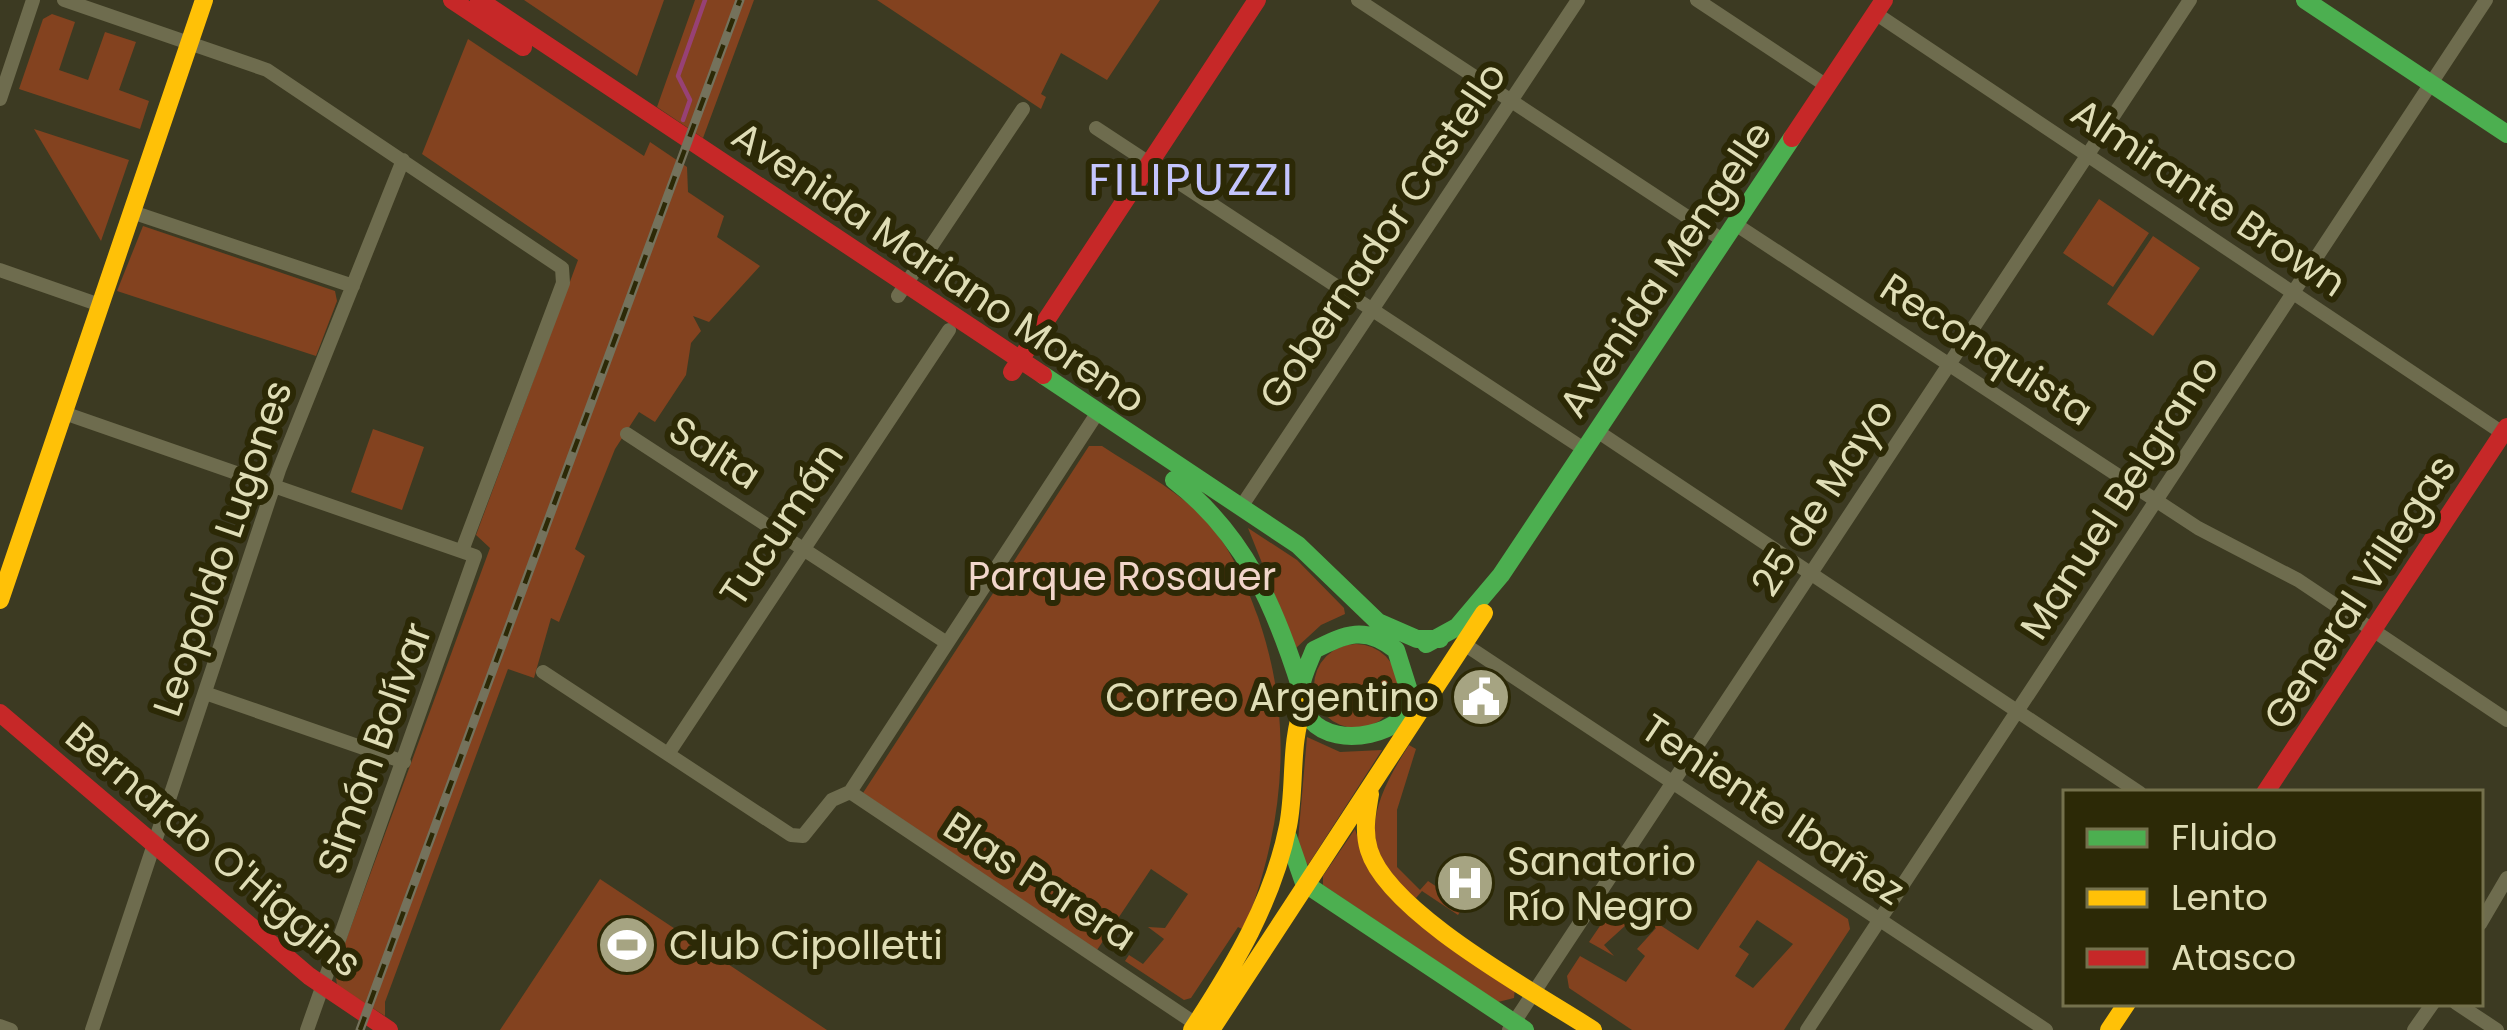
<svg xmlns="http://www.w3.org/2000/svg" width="2507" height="1030" font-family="Poppins,sans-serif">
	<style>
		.green { fill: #83421f; fill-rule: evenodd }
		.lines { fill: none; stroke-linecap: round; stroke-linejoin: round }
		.stream { stroke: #974175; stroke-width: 4.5 }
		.street { stroke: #6e6c4e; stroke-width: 14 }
		.fast { stroke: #4caf50; stroke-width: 18 }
		.slow { stroke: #ffc107; stroke-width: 18 }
		.jam { stroke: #c62828; stroke-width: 18 }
		.rail-casing { stroke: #74725c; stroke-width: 9 }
		.rail { stroke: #2c2906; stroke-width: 4.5; stroke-dasharray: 14; stroke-linecap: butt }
		.labels { text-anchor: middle; stroke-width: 12; stroke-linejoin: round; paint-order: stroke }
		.street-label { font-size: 39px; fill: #dfddb6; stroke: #2c2906 }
		.park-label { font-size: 39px; fill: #f2d6cb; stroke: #2c2906 }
		.poi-label { font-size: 39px; fill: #dfddb6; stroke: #2c2906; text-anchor: start }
		.quarter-label { font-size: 45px; letter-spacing: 3px; fill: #c4c5fe; stroke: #2c2906 }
	</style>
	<rect width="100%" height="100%" fill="#3c3a22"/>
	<path class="green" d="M524,0H664L637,76Z
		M695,0H754L703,138L657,107Z
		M877,0H1160L1107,80L1061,53L1041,94L1046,97L1041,109Z
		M52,14L75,22L59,70L88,80L105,32L136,42L119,90L149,101L140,129L19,89L43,19Z
		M468,39L644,156L650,142L687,167L688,192L724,216L717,237L760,266L709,322L693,316L701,331L691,343L686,375L655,422L639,412L615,449L575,549L585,556L559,622L551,618L534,678L508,669L385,1002V1016L337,985L335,970L490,548L476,535L578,260L422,154Z
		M34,129L129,160L101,241Z
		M2099,199L2149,233L2113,287L2063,253Z
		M143,226L335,291L337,301L316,356L117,291Z
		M2153,236L2200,268L2153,336L2107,304Z
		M373,429L424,447L402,510L351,492Z
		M1089,446H1102C1135,468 1172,487 1200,514C1229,543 1244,579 1258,617C1295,724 1284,826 1244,930L1238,927L1191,998L1184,1000L1125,961L1129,955L1143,964L1164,939L1148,927L1165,928L1188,894L1151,869L1097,950L863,793Z
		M1248,528L1297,560L1344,608L1345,614L1321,625L1296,648Z
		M1314 686a42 42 0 1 1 84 0a42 42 0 1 1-84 0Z
		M1307,737L1340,752L1382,750L1308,865L1297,852Z
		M1409,745L1416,749L1397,810V867L1420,890L1428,881L1464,905L1458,915L1422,891L1416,898C1352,850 1373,801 1409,745Z
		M1355,829L1362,851L1515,988L1514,998L1498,1002L1323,885V876Z
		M1758,860L1848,919L1850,929L1784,1030H1632L1569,988L1567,976L1580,956L1626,982L1645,956L1637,949L1656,928L1637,915L1604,945L1614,956L1589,942L1619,898L1698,950ZM1757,920L1793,944L1753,988L1735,976L1749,954L1739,947Z
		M600,879L827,1030H500Z"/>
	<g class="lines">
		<path class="stream" d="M683,120L690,100L678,76L705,0"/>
		<path class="street" d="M64,0L267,70L562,268L563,283L463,548
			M1358,0L1724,241
			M1697,0L1827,86
			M1875,13L2507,436
			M0,99L33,0
			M1096,128L1584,449
			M132,212L353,286
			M1735,224L2198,528L2298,580L2507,720
			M0,270L100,305
			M898,296L1023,109
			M64,413L475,556L307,1030
			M1597,431L2140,793
			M627,434L947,643
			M1241,507L1578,0
			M1464,644L2046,1030
			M543,672L791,835L803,836L832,800L850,792L1098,412
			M205,693L404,762
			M668,754L949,330
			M850,792L1196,1024
			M2480,924L2507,878
			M2456,1003L2497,1030
			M0,1026L11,1030
			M92,1030L279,470L403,160
			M1509,1030L2190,0
			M1807,1030L2486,0
			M2414,1030L2433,1003"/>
		<path class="fast" d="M2305,0L2507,134
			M1043,375L1298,545L1378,622L1417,639H1440
			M1174,480C1244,534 1275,606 1301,689
			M1426,644L1457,627L1501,575L1792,138
			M1398,724L1409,691L1396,650C1365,625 1346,634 1314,650C1310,661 1302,676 1301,688C1299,744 1367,745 1399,721
			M1288,837L1304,883L1525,1030"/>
		<path class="slow" d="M0,600L204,0
			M1370,794C1367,813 1363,831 1369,850C1388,913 1536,993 1593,1030
			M1192,1030C1234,966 1273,901 1288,826C1296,785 1289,744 1304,704
			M1211,1030L1484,613
			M2109,1030L2127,1003"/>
		<path class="jam" d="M452,0L523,47
			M479,0L1043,375
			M1792,138L1884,0
			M1012,372L1257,0
			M0,713L309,976L389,1030
			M2265,793L2507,427"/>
		<g class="rail-casing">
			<path id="rail" d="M360,1030L740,0"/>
		</g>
		<use href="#rail" class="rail"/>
	</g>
	<defs>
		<g id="civic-disc" transform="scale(3)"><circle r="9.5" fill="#a6a482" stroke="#2c2906"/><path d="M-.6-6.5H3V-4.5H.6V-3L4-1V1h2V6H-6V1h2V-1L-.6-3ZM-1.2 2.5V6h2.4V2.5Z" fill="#fff"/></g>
		<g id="hospital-disc" transform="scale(3)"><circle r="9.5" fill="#a6a482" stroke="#2c2906"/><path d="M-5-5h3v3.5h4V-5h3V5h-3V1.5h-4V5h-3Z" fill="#fff"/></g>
		<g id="stadium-disc" transform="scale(3)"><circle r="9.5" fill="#a6a482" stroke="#2c2906"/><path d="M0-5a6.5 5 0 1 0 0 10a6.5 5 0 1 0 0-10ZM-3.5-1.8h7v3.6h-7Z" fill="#fff"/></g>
	</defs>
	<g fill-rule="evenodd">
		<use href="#civic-disc" x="1481" y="697"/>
		<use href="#hospital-disc" x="1465" y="883"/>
		<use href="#stadium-disc" x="627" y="945"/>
	</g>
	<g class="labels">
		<g class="street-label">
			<text transform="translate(2209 197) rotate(34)" y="14">Almirante Brown</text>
			<text transform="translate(1382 235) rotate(-56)" y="14">Gobernador Castello</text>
			<text transform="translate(939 267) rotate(34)" y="14">Avenida Mariano Moreno</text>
			<text transform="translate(1665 269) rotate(-56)" y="14">Avenida Mengelle</text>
			<text transform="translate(1987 349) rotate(33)" y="14">Reconquista</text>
			<text transform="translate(715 452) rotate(33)" y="14">Salta</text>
			<text transform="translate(1822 497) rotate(-57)" y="14">25 de Mayo</text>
			<text transform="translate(2119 497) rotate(-57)" y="14">Manuel Belgrano</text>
			<text transform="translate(781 524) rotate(-56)" y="14">Tucumán</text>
			<text transform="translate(222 548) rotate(-71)" y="14">Leopoldo Lugones</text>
			<text transform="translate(2359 592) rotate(-57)" y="14">General Villegas</text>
			<text transform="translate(374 748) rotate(-70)" y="14">Simón Bolívar</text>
			<text transform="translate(1773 809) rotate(34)" y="14">Teniente Ibañez</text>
			<text transform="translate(214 849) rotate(40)" y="14">Bernardo O'Higgins</text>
			<text transform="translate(1040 881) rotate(33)" y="14">Blas Parera</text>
		</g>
		<g class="park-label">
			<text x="1122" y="590">Parque Rosauer</text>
		</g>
		<g class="poi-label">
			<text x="1439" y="711" text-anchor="end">Correo Argentino</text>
			<text x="1507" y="875">Sanatorio<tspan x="1507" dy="45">Río Negro</tspan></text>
			<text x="669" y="959">Club Cipolletti</text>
		</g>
		<g class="quarter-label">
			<text x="1192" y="195">FILIPUZZI</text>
		</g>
	</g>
	<rect x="2063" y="790" width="420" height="216" fill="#2c2906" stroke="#74714c" stroke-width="3"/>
	<rect x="2087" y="829" width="60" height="18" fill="#4caf50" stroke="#74714c" stroke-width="3"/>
	<text x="2171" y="850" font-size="36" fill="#dfddb6">Fluido</text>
	<rect x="2087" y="889" width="60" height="18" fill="#ffc107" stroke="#74714c" stroke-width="3"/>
	<text x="2171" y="910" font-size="36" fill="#dfddb6">Lento</text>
	<rect x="2087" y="949" width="60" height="18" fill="#c62828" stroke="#74714c" stroke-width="3"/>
	<text x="2171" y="970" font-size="36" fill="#dfddb6">Atasco</text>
</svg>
